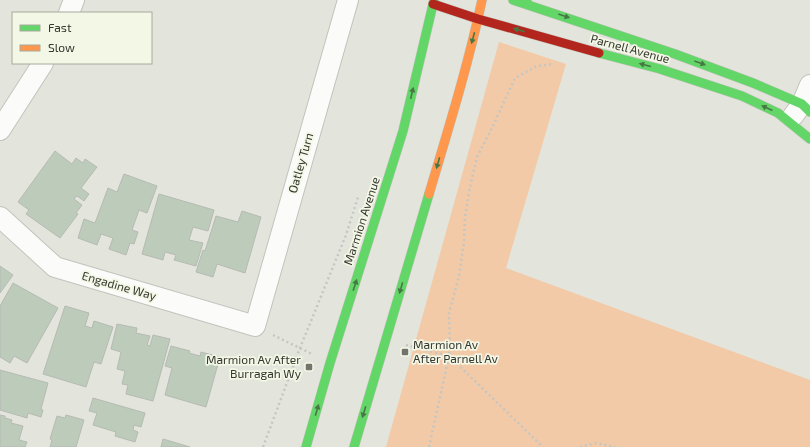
<svg xmlns="http://www.w3.org/2000/svg" width="810" height="447" font-family="'Exo 2',sans-serif">
	<style>
		.green { fill: #f2caa7 }
		.building { fill: #bccbba; stroke: #b6bab4 }
		.lines { fill: none; stroke-linecap: round; stroke-linejoin: round }
		.street-casing { stroke: #c2c3bc; stroke-width: 22 }
		.fast-casing { stroke: #c2c3bc; stroke-width: 10 }
		.slow-casing { stroke: #c2c3bc; stroke-width: 10 }
		.jam-casing { stroke: #c2c3bc; stroke-width: 10 }
		.path { stroke: #c5c6c2; stroke-width: 2.5; stroke-dasharray: 2 3; stroke-linecap: butt }
		.street { stroke: #fbfbfa; stroke-width: 20 }
		.fast { stroke: #63d668; stroke-width: 9 }
		.slow { stroke: #ff974d; stroke-width: 9 }
		.jam { stroke: #b3261e; stroke-width: 9 }
		.oneway { fill: #487746 }
		.poi-dot { fill: #73746c; stroke: #f3f7e5; stroke-width: 1.5 }
		.labels { text-anchor: middle; stroke-width: 3.5; stroke-linejoin: round; paint-order: stroke }
		.street-label { font-size: 12px; fill: #363730; stroke: #f3f7e5 }
		.poi-label { font-size: 12px; fill: #363730; stroke: #f3f7e5; text-anchor: start }
	</style>
	<rect width="100%" height="100%" fill="#e3e5dc"/>
	<path class="green" d="M499,42L566,64L506,268L810,380V447H386Z"/>
	<path class="building" d="M55,151L72,164L76,158L83,163L85,159L97,167L81,188L89,194L84,201L77,196L74,199L82,205L76,213L78,214L60,238L26,214L29,210L18,202Z
		M124,174L157,186L147,213L139,210L132,230L138,232L134,244L130,243L126,255L109,249L113,238L101,234L97,245L78,238L84,219L95,223L108,188L117,192Z
		M159,194L214,210L208,231L193,227L189,240L203,243L196,266L174,260L176,255L165,252L163,260L142,254Z
		M242,211L261,217L245,273L217,264L213,277L196,272L203,250L205,251L216,216L238,222Z
		M0,266L13,275L0,293Z
		M13,283L58,308L27,363L14,356L10,363L0,357V306Z
		M65,306L89,313L85,326L92,328L94,321L113,327L101,364L94,362L86,387L43,374Z
		M117,324L137,328L136,333L150,336L147,345L150,346L153,335L170,339L153,401L126,394L128,385L122,384L125,371L117,369L121,352L111,349Z
		M171,346L190,351L189,353L200,356L201,352L220,357L206,407L165,395L172,368L165,366Z
		M0,370L48,383L41,409L43,410L41,417L28,413L27,418L0,410L1,402H0Z
		M93,398L145,413L141,427L134,425L133,430L138,432L135,442L115,436L116,432L93,425L97,413L89,411Z
		M0,415L5,416V418L12,420L11,423L23,426L19,440L27,442L25,447H0Z
		M66,415L84,420L76,447H50L52,440L50,439L57,416L65,418Z
		M163,439L190,447H161Z"/>
	<g class="lines">
		<g class="street-casing">
			<path id="street" d="M69,13L74,0
				M793,116L802,104L810,85
				M0,130L43,63
				M0,217L55,267L255,326L348,0"/>
		</g>
		<g class="fast-casing">
			<path id="fast" d="M513,0L675,54L753,83L802,104L810,112
				M526,0L528,4
				M599,53L660,69L742,96L778,113L810,139
				M306,447L330,363L403,131L434,0
				M354,447L429,194"/>
		</g>
		<g class="slow-casing">
			<path id="slow" d="M429,194C448,130 468,66 482,0"/>
		</g>
		<g class="jam-casing">
			<path id="jam" d="M433,4L478,19L599,53"/>
		</g>
		<path class="path" d="M273,335L312,354
			M406,345L449,356L543,447
			M263,447L300,348L346,235L358,197
			M429,447L449,356L450,344L449,313L459,276L464,242L465,217L470,187L477,157L492,128L515,78L537,66L554,64
			M580,447L596,443L615,447"/>
		<use href="#street" class="street"/>
		<use href="#fast" class="fast"/>
		<use href="#slow" class="slow"/>
		<use href="#jam" class="jam"/>
	</g>
	<defs><path id="oneway-solid" d="M-6-.8H1V-3.2L6.5 0L1 3.2V.8H-6Z"/></defs>
	<g class="oneway">
		<use href="#oneway-solid" transform="translate(564 16) rotate(19)"/>
		<use href="#oneway-solid" transform="translate(519 30) rotate(-164)"/>
		<use href="#oneway-solid" transform="translate(473 38) rotate(105)"/>
		<use href="#oneway-solid" transform="translate(700 63) rotate(20)"/>
		<use href="#oneway-solid" transform="translate(645 65) rotate(-165)"/>
		<use href="#oneway-solid" transform="translate(412 93) rotate(-77)"/>
		<use href="#oneway-solid" transform="translate(767 108) rotate(-155)"/>
		<use href="#oneway-solid" transform="translate(438 163) rotate(106)"/>
		<use href="#oneway-solid" transform="translate(355 285) rotate(-72)"/>
		<use href="#oneway-solid" transform="translate(401 288) rotate(106)"/>
		<use href="#oneway-solid" transform="translate(317 410) rotate(-74)"/>
		<use href="#oneway-solid" transform="translate(364 412) rotate(107)"/>
	</g>
	<g class="poi-dot">
		<rect x="401" y="348" width="8" height="8" rx="2"/>
		<rect x="305" y="363" width="8" height="8" rx="2"/>
	</g>
	<g class="labels">
		<g class="street-label">
			<text transform="translate(630 49) rotate(15)" y="4">Parnell Avenue</text>
			<text transform="translate(301 163) rotate(-74)" y="4">Oatley Turn</text>
			<text transform="translate(362 221) rotate(-72)" y="4">Marmion Avenue</text>
			<text transform="translate(119 286) rotate(16)" y="4">Engadine Way</text>
		</g>
		<g class="poi-label">
			<text x="413" y="349">Marmion Av<tspan x="413" dy="14">After Parnell Av</tspan></text>
			<text x="301" y="364" text-anchor="end">Marmion Av After<tspan x="301" dy="14">Burragah Wy</tspan></text>
		</g>
	</g>
	<rect x="12" y="12" width="140" height="52" fill="#f3f7e5" stroke="#a7aa9d"/>
	<rect x="20" y="25" width="20" height="6" fill="#63d668" stroke="#a7aa9d"/>
	<text x="48" y="32" font-size="12" fill="#363730">Fast</text>
	<rect x="20" y="45" width="20" height="6" fill="#ff974d" stroke="#a7aa9d"/>
	<text x="48" y="52" font-size="12" fill="#363730">Slow</text>
</svg>
